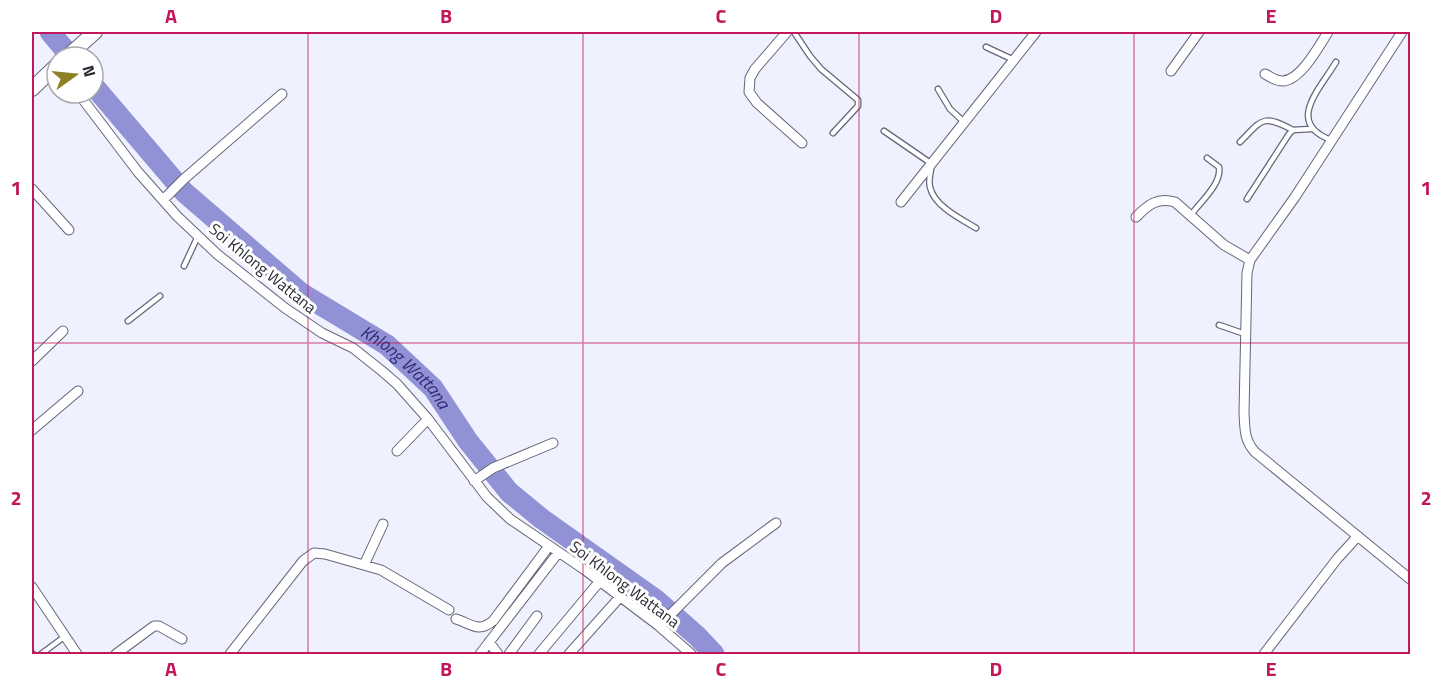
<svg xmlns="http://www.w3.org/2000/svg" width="1442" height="686" font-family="'Titillium Web',sans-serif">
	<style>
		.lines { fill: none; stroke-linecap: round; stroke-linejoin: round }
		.river { stroke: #9192d5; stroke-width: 21 }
		.lane-casing { stroke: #656679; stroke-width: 7 }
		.street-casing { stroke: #656679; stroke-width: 11 }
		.secondary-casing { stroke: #656679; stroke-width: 16 }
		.lane { stroke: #fff; stroke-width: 4.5 }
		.street { stroke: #fff; stroke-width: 9 }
		.secondary { stroke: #fff; stroke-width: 14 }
		.grid { fill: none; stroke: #c2185b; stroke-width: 1.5; stroke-opacity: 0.55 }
		.labels { text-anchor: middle; stroke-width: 6; stroke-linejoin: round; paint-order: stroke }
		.street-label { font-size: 16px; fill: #2b2b34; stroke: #fff }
		.water-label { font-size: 18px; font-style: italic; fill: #332978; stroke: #fff }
		.neatline { fill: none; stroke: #c2185b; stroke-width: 2 }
		.grid-label { font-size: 20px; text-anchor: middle; font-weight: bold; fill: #c2185b }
	</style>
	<rect width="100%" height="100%" fill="#f0f1ff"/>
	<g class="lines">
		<g class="river">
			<path d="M50,32L71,57"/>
			<path id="s1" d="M93,85L184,192L301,293L387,345L433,388L468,441L509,492L542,519L655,599L697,636L714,654"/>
		</g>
		<g class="lane-casing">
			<path id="lane" d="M794,32L810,56L821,69L858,100V106L833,133
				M986,47L1014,60
				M938,89L950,109L964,122
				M884,131L932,164C931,171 928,179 930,187C934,206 961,219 976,228
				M1331,140C1285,123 1320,89 1336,62
				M1240,142C1263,119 1262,114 1293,130
				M1247,199L1289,134L1293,130L1311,129
				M1191,215C1200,202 1222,184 1219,167L1207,158
				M184,266L198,236
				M128,321L160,296
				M1219,325L1245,334
				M32,653L33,654
				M41,654L64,637"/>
		</g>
		<g class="street-casing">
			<path id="street" d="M787,32L755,69L750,78L749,92L757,103L802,143
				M1402,32L1295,197L1250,260L1247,273L1244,413C1245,429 1244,440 1255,452L1410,579
				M1171,71L1199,32
				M1265,74C1271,77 1275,81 1283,81C1301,80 1319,46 1328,32
				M78,93L138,172L177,216L217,254L285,308L322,333L353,348L382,371L397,384L428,419L487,497L510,519L585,570L659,626L691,654
				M32,189L69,230
				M163,200L184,179L282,94
				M901,202L1036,32
				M1136,217C1148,205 1157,197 1175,202L1224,245L1250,260
				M32,361L63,331
				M32,430L78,391
				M397,451L428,419
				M474,481L493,468L553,443
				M364,565L383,524
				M32,587L77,654
				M456,619C472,624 478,633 493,621L549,546
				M659,626L722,563L776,523
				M489,642L498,654
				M116,654L154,626H159L182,639
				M230,654L303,561L314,553L325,554L381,570L449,610
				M480,654L558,553
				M509,654L537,616
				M539,654L600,581
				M569,654L620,597
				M1264,654L1337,559L1357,537"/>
		</g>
		<g class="secondary-casing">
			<path id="secondary" d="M67,57L95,32
				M32,89L57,65"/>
		</g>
		<use href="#lane" class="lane"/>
		<use href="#street" class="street"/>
		<use href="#secondary" class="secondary"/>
	</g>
	<path class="grid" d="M308,32V654M583,32V654M859,32V654M1134,32V654M32,343H1410"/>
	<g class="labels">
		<g class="street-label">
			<text transform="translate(263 268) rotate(39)" y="6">Soi Khlong Wattana</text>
			<text transform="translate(625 584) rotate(37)" y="6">Soi Khlong Wattana</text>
		</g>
		<g class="water-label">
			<text dy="6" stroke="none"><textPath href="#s1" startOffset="424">Khlong Wattana</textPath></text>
		</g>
	</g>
	<rect width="1442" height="686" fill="none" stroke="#ffffff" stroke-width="66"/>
	<g transform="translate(75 75) rotate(75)"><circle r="28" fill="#ffffff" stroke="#aaaaae" stroke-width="1.5"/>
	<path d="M0-4.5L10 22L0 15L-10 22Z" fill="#8d8128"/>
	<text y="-9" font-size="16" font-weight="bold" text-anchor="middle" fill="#2b2b34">N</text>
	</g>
	<rect x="33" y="33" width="1376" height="620" class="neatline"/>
	<g class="grid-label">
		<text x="171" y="23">A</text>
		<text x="446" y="23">B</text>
		<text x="721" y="23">C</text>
		<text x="996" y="23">D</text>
		<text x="1271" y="23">E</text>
		<text x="16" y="195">1</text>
		<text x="1426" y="195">1</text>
		<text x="16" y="505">2</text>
		<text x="1426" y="505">2</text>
		<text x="171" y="676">A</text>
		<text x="446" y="676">B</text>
		<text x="721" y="676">C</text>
		<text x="996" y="676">D</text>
		<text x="1271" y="676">E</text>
	</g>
</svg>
